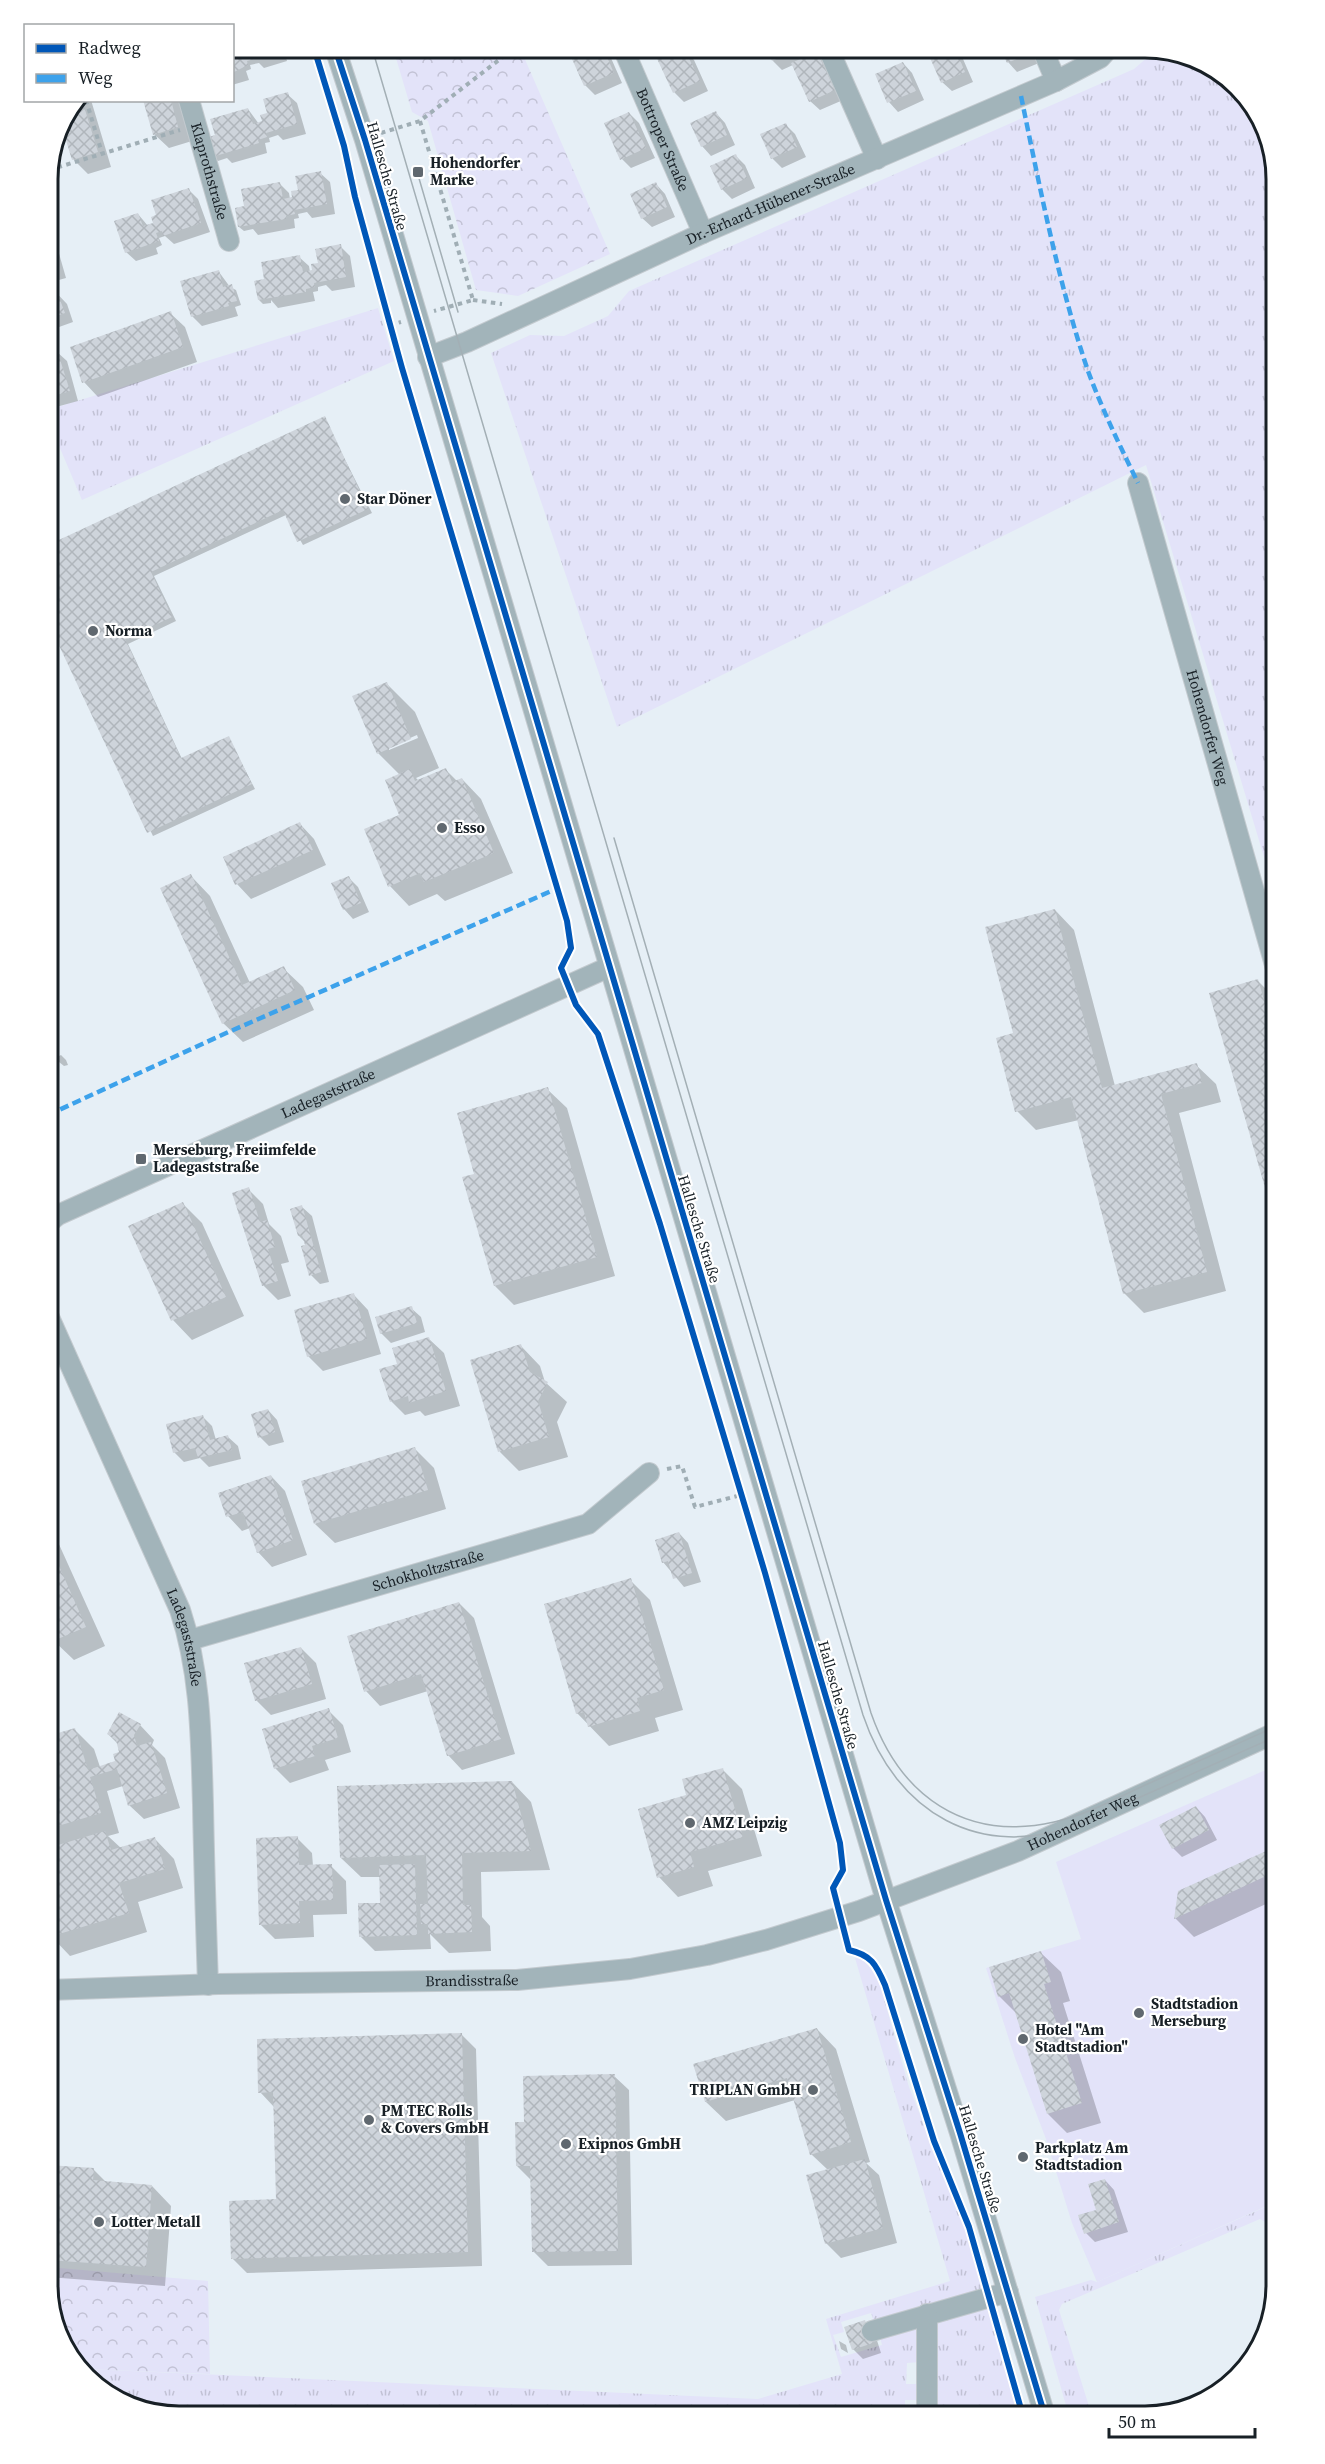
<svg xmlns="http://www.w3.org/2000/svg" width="1325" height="2464" font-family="'Source Serif 4',serif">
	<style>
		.grass { fill: url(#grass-tufts) }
		.forest { fill: url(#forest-crowns) }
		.garden { fill: #e3e3f9 }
		.shadow { fill: #0003; fill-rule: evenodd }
		.building { fill: url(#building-cross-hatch) }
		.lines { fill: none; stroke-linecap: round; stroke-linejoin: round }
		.minor-casing { stroke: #c3cacf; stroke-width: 22 }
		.path { stroke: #a0aeb5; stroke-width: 4; stroke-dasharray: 4.5 4.5; stroke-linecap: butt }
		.minor { stroke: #a2b4ba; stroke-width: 20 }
		.tram { stroke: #a3afb5; stroke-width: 1.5 }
		.quiet { stroke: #3da2eb; stroke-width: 4.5; stroke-dasharray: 9 4.5; stroke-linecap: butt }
		.cycleway-casing { stroke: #fff; stroke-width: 10 }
		.cycleway { stroke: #0057b8; stroke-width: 6 }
		.poi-dot { fill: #60686f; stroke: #fff; stroke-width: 2 }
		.labels { text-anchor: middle; stroke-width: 4.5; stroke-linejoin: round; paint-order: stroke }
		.street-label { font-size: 15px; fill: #182026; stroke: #fff }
		.poi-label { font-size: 15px; font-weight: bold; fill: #182026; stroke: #fff; text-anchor: start }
		.rim { fill: none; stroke: #182026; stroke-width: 3 }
	</style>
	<defs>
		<pattern id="grass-tufts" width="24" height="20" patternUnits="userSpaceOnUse" patternTransform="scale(1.5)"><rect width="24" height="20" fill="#e3e3f9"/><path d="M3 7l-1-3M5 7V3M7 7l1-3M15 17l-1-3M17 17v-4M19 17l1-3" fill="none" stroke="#c2c2d5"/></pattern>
		<pattern id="forest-crowns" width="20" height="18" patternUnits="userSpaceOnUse" patternTransform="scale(1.5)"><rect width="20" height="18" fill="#e3e3f9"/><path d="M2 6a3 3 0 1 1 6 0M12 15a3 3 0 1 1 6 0" fill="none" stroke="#c2c2d5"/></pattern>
		<pattern id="building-cross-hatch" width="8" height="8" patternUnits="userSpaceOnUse" patternTransform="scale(1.5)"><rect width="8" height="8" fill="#ced4db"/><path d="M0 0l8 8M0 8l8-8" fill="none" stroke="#b0b6bc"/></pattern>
	</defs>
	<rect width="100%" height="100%" fill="#e6eff6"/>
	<path class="grass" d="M1157,49L1225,75L1267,129L1277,179V900L1146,465L617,727L491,353L530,335L564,336L608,316L629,291L1134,69Z
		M378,308L394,361L82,500L48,420V410Z
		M855,1958L862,1959L877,1974L909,2087L966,2230L984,2292L875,2324L871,2313L841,2322L844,2332L833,2335L841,2357L882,2345L879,2334L922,2321L921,2362L907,2363L906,2384H921V2400H905V2416H171L106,2394L86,2369L758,2399L842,2374L826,2319L950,2281Z
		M1270,2205L1277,2222V2244L1267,2223L1260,2219L1062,2304L1059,2310L1092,2416H1069L1035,2297L1091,2280L1097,2282Z
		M986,2301L1018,2416H932V2334L942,2315Z"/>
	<path class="forest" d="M393,48H520L610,254L518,296L476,290L428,121L412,112Z
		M48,2267L208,2281L210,2374L85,2369L58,2335L48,2285Z"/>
	<path class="garden" d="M1277,1765V2222L1269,2205L1097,2282L1072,2223L1046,2139L1015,2058L986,1968L1081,1939L1056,1862Z"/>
	<path class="shadow" d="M232,48H239L240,51L244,48H283L287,61L264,68L259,63L250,65L251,69L246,71L249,80L232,85Z
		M602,48L611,58L622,83L595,95L585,85Z
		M654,48L684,50L694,60L708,91L684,102L675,93Z
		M767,48H801L806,58L817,53L826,63L843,100L820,110L810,101L793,65L782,70L773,61Z
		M1002,48H1033L1039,63L1017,72L1008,62Z
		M954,49L963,59L973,82L952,91L942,82Z
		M903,63L912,73L924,100L898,112L889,102Z
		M287,94L297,103L306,134L283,140L278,135L269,138L270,142L265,143L267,153L232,163L227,158L218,161L213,157L215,137L248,109L259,124L264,122L266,115Z
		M77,100H91L111,167L88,174L73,159Z
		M144,100H180L192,141L169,148L154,134Z
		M629,113L639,123L655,158L631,168L622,159Z
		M716,113L725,123L735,145L711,156L702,146Z
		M786,125L795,134L806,157L782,168L772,158Z
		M736,156L745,165L755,188L732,199L722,189Z
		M320,173L330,182L335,214L312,218L307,212L298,214L299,218L294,219L295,228L258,235L253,229L244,231L239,227L246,207L280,184L289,193L290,199Z
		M656,184L665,194L675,217L652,227L642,218Z
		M188,189L198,199L210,232L174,244L165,236L159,238L162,245L156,248L158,254L136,261L126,252L138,214L148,226L154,224L158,216Z
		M48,231L54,236L66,278L48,283Z
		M340,246L350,256L355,287L332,291L326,285L318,287V291L313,292L315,301L278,308L271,300V303L263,304L259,300L265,280L299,257L309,266L310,272H314Z
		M219,272L230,287L236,290L241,305L235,307L238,316L202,326L192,316Z
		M48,284L67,304L73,322L48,331Z
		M170,313L185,327L197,362L98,397L84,382Z
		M57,352L67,361L78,401L56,407L48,399V354Z
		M324,418L372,513L303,545L286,515L154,576L176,621L128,644L182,759L228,737L255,789L153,836L48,619Z
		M386,683L415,712L439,768L416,778L419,781L446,770L457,781L462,779L481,799L513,873L445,901L437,894L409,906L390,886L401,815L400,775L378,753ZM417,735L418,738L389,750V747Z
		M300,824L314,839L326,865L251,899L237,884Z
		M191,876L210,896L250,983L283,968L303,987L314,1010L243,1042L223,1023Z
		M348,877L358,887L369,912L353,919L344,909Z
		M1055,910L1074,930L1115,1086L1196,1065L1216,1084L1221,1102L1179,1113L1226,1291L1144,1313L1124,1293L1079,1120L1036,1130L1017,1111L1015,1034Z
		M1257,980L1277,1000V1223L1211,994Z
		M61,1055L66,1060L68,1065L64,1066L59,1062L57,1057Z
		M547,1089L567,1108L615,1276L514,1305L495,1286Z
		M248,1189L263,1204L269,1224L281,1236L289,1262L281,1264L291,1296L278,1300L263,1285Z
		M182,1203L202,1223L244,1316L192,1340L173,1320Z
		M302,1207L312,1216L329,1282L320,1284L311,1275L305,1242L299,1236Z
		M354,1295L368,1310L381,1354L323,1371L308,1356Z
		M411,1308L421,1317L425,1332L391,1343L381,1333Z
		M429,1339L444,1353L460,1406L425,1416L420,1411L405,1415L391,1401Z
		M521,1346L540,1366L545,1382L567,1402L557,1422L568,1457L519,1471L500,1452L472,1361Z
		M268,1410L277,1420L284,1442L269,1446L260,1437Z
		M203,1417L212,1426L216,1440L228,1437L238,1446L241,1459L209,1467L200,1458L184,1462L174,1452Z
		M414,1448L434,1468L446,1509L335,1543L315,1524Z
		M271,1476L285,1491L307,1555L272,1567L258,1552L250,1528L242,1531L228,1516Z
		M48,1520L105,1646L74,1660L54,1641L48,1627Z
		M679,1533L688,1543L701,1582L684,1587L663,1562Z
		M630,1580L650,1600L683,1710L655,1718L659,1731L609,1746L577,1713Z
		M459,1603L474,1618L515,1754L462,1770L448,1755L428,1691L380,1706L366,1691Z
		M301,1648L316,1663L326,1699L271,1715L256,1700Z
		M328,1710L343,1725L351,1752L325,1760L329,1770L290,1783L275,1768Z
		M140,1725L154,1740L152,1745L165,1758L180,1808L144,1819L129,1805L123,1786L107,1791L119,1833L108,1836L122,1849L155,1839L174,1859L183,1888L138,1902L147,1932L70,1956L51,1936L48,1928V1737L74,1729L94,1749L100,1767L117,1762L120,1753L118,1744L108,1734Z
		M723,1770L742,1789L762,1856L708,1871L713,1886L678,1897L659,1877Z
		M512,1782L531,1802L550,1870L481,1872L482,1917L490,1926L491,1951L449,1953L430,1934L431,1949L375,1951L360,1936L381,1904V1877H361L341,1858Z
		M1196,1807L1205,1817L1217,1840L1182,1857L1173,1848Z
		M297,1838L312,1853L313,1866H331L346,1881L347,1914L313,1915L314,1937L275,1939L260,1924Z
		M1277,1848V1899L1194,1937L1175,1918Z
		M1041,1953L1061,1972L1070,2001L1063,2003L1101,2123L1067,2133L1048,2114L1017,2014L999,1996Z
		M817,2029L836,2049L870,2162L866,2163L879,2175L897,2243L841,2258L826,2243L828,2170L811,2154L795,2100L726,2121L706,2102Z
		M462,2035L476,2049L482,2266L247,2273L232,2258L278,2201L275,2108L260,2092Z
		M614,2076L629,2090L632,2265L548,2266L533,2251L532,2181L517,2166L525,2123Z
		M1277,2150V2158L1271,2152Z
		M48,2166L94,2170L107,2183L152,2186L171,2206L165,2286L48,2277Z
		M1105,2180L1114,2190L1128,2232L1095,2242L1086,2233L1098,2211Z
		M874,2331L881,2353L863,2359L853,2349Z
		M839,2341L846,2345L848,2353L841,2349Z"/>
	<path class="building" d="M243,48H277L278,52L247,61L248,65L232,73V52Z
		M572,48H603L614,73L584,86L572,59L576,57Z
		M652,48H677L679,51L684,48L700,81L673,93Z
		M766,48H801L772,61Z
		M955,48L965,72L941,83L930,58Z
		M1000,48H1029L1031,53L1007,63Z
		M817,52L835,90L809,102L791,63Z
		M903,62L916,91L887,103L875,74Z
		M288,92L297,124L266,133L267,137L258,140L259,143L212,157L206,138L215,135L210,119L248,108L253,124L262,121L260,115L267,113L263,99Z
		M77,100H82L98,152L72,160L61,124Z
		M143,100H171L178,127L153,135Z
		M716,111L727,135L701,147L690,123Z
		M629,112L646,148L620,160L604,123Z
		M786,123L797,147L771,159L760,134Z
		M736,154L747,178L721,190L710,166Z
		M321,171L327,204L294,210L295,214L286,216V219L238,227L235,208L244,206L241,189L280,182L283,199L292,197L291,191L298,190L295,176Z
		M656,182L667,207L641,219L630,194Z
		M189,188L201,223L163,236L162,231L156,233L159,241L125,253L114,221L138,213L143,226L153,223L151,217L156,215L151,200Z
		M48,239L58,268L48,271Z
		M341,244L346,277L314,283L315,287L306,289V292L258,300L254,281L264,279L261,262L300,255L303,272L312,270L311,264L318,263L315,249Z
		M219,270L223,287L232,284L237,301L228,303L229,306L191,317L180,281Z
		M48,282L53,294L57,292L65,313L48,319Z
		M171,311L183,347L82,383L70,347Z
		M57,350L70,391L48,398V353Z
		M325,416L368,509L297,542L283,510L151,572L172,617L125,639L181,758L229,736L252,784L147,833L48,622V545Z
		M387,682L411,739L377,754L352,696Z
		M446,768L452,782L462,778L494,853L424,882L420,873L388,887L364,829L399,815L385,780L410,769L415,781Z
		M300,822L313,850L235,885L223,857Z
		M191,874L242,985L284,966L295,990L222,1024L160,888Z
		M349,876L361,903L343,910L331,883Z
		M1055,909L1102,1088L1197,1063L1202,1083L1161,1094L1207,1272L1123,1294L1071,1097L1015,1112L996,1038L1013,1033L985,927Z
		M1258,979L1277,1046L1276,1226L1209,993Z
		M548,1087L597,1257L494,1286L462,1177L474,1174L457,1113Z
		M249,1187L260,1222L267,1220L275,1247L268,1249L278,1281L262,1286L232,1193Z
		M183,1202L226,1297L171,1321L128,1226Z
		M302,1205L321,1272L309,1276L301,1246L305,1245L302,1235L298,1236L290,1209Z
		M354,1293L367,1339L307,1357L294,1310Z
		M412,1306L417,1323L380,1334L375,1317Z
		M429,1337L446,1391L409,1403L408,1396L390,1402L379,1369L397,1364L392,1348Z
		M521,1344L530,1372L548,1382L538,1401L549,1437L498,1452L470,1360Z
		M268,1409L275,1432L258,1438L251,1414Z
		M203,1415L210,1440L228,1435L232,1450L198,1458L195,1448L173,1453L166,1424Z
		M415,1447L428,1490L314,1524L301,1481Z
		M271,1475L293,1540L257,1553L243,1512L226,1517L218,1493Z
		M679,1532L692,1573L673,1579L668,1561L662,1563L655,1540Z
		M48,1541L86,1627L53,1641L48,1631Z
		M631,1578L664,1690L637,1698L640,1711L588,1727L584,1712L576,1714L544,1604Z
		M459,1602L501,1739L447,1756L421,1674L364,1692L347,1636Z
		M301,1647L312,1684L255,1701L244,1663Z
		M329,1708L338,1738L312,1746L315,1756L274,1769L262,1729Z
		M119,1712L141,1724L134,1735L137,1746L151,1742L167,1793L128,1806L117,1769L90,1777L101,1813L48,1829V1736L75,1728L88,1770L115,1761L113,1754L119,1752L116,1740L107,1734Z
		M723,1768L743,1837L690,1852L694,1867L657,1878L638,1809L686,1795L682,1779Z
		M512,1781L531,1851L462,1853L463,1905H471L472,1932L428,1934V1924H421L420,1904H428L426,1855L340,1858L337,1786Z
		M1196,1806L1209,1830L1172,1849L1159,1825Z
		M105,1831L111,1850L155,1837L165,1869L119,1883L129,1913L49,1937L48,1848Z
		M298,1836L299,1865L332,1864L333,1900L299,1901L300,1923L259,1925L256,1838Z
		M1277,1846V1871L1174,1919L1178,1891Z
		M415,1864L417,1935L359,1937L358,1903H380L379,1865Z
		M1041,1951L1051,1982L1044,1984L1082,2103L1047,2114L1009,1993L998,1997L989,1967Z
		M817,2028L851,2142L810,2155L787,2078L705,2102L693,2064Z
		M462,2033L468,2252L231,2259L229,2201L276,2199L273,2092L258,2093L257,2039Z
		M615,2074L618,2251L532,2252L530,2166H516L515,2122H524L523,2076Z
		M865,2159L883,2228L825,2244L806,2175Z
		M48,2165L94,2168L93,2180L152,2185L146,2267L48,2260Z
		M1105,2179L1119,2222L1084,2234L1078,2215L1096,2210L1088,2184Z
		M865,2320L873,2343L852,2350L844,2327Z"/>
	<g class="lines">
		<g class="minor-casing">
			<g id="minor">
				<path d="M335,48L365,140L886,1900L960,2133L1045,2416"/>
				<path id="s1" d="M623,48L703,233"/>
				<path d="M828,48L877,159"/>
				<path d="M1042,48L1056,81"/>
				<path id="s2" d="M189,100L229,241"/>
				<path id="s3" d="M428,357L467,342L703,233L1056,81L1100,58L1109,48"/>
				<path id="s4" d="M1138,483L1277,972"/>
				<path id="s5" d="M48,1223L58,1215L609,967"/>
				<path id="s6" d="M48,1315L180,1610C201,1673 201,1739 203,1805C204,1865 206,1925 208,1985"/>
				<path id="s7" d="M190,1640L588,1524L649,1473"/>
				<path id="s8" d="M48,1990L218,1984L517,1980L630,1969L707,1955L766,1940L859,1911L1018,1851L1277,1732"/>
				<path d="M872,2331L1008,2292"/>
				<path d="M927,2405V2314"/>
			</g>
		</g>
		<path class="path" d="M86,100L102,153
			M420,121L473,300L434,311
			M381,133L420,121L504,56L523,48
			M49,170L180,130
			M473,300L502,304
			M390,325L401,322
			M667,1469L682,1466L695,1507L741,1495"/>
		<use href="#minor" class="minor"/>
		<path class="tram" d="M372,48L863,1715C896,1813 980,1862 1080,1824L1277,1736
			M416,168L458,312
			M614,838L871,1713C900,1796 965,1842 1054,1822C1088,1815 1120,1796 1152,1782C1193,1764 1235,1745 1277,1726"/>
		<path class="quiet" d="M1021,96C1040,188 1058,282 1088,371C1102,409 1120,446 1138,483
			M48,1115L224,1034L556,889"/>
		<g class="cycleway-casing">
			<path id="cycleway" d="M314,48L344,146L355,197L402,368L567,921L571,948L561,968L576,1005L598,1034L660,1224L765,1573L840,1843L843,1870L833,1888L849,1950C871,1955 876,1964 885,1985L934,2141L969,2227L1023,2416
				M335,48L365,140L886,1900L960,2133L1045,2416"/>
		</g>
		<use href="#cycleway" class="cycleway"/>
	</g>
	<g class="poi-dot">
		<rect x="412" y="166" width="12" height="12" rx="3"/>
		<circle cx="345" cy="499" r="6"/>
		<circle cx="93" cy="631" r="6"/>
		<circle cx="442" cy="828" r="6"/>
		<rect x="135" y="1153" width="12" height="12" rx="3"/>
		<circle cx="690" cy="1823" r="6"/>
		<circle cx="1139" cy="2013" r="6"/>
		<circle cx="1023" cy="2039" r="6"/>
		<circle cx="813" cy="2090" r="6"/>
		<circle cx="369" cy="2120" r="6"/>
		<circle cx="566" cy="2144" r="6"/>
		<circle cx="1023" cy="2157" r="6"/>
		<circle cx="99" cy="2222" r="6"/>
	</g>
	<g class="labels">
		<g class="street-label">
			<text dy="5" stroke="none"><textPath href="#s1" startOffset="100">Bottroper Straße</textPath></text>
			<text dy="5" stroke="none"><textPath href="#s2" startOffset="74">Klaprothstraße</textPath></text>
			<text transform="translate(387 176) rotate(74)" y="5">Hallesche Straße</text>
			<text dy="5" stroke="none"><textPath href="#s3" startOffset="375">Dr.-Erhard-Hübener-Straße</textPath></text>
			<text dy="5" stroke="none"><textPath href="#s4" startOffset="254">Hohendorfer Weg</textPath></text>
			<text dy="5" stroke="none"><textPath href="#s5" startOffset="309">Ladegaststraße</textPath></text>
			<text transform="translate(699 1229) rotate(73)" y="5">Hallesche Straße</text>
			<text dy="5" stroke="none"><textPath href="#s7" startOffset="248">Schokholtzstraße</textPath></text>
			<text dy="5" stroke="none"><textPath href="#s6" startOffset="351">Ladegaststraße</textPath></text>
			<text transform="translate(838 1695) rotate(74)" y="5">Hallesche Straße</text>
			<text dy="5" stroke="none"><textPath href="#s8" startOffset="1060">Hohendorfer Weg</textPath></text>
			<text dy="5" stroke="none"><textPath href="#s8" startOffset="424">Brandisstraße</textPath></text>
			<text transform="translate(980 2159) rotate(73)" y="5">Hallesche Straße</text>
		</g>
		<g class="poi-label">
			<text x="430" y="168">Hohendorfer<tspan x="430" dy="17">Marke</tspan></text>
			<text x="357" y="504">Star Döner</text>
			<text x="105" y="636">Norma</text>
			<text x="454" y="833">Esso</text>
			<text x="153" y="1155">Merseburg, Freiimfelde<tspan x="153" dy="17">Ladegaststraße</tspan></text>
			<text x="702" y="1828">AMZ Leipzig</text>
			<text x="1151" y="2009">Stadtstadion<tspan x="1151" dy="17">Merseburg</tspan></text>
			<text x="1035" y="2035">Hotel "Am<tspan x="1035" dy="17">Stadtstadion"</tspan></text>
			<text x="801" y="2095" text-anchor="end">TRIPLAN GmbH</text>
			<text x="381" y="2116">PM TEC Rolls<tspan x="381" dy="17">&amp; Covers GmbH</tspan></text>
			<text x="578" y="2149">Exipnos GmbH</text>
			<text x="1035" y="2153">Parkplatz Am<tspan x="1035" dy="17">Stadtstadion</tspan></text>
			<text x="111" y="2227">Lotter Metall</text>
		</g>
	</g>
	<path d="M0 0H1325V2464H0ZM179 58H1145A121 121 0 0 1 1266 179V2285A121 121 0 0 1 1145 2406H179A121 121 0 0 1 58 2285V179A121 121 0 0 1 179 58Z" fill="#fff" fill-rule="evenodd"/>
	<path class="rim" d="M179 58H1145A121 121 0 0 1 1266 179V2285A121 121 0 0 1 1145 2406H179A121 121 0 0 1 58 2285V179A121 121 0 0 1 179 58Z"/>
	<rect x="24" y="24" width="210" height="78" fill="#ffffff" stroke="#a3a6a8" stroke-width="1.5"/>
	<rect x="36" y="44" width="30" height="9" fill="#0057b8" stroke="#a3a6a8" stroke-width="1.5"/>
	<text x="78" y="54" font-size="18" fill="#182026">Radweg</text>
	<rect x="36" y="74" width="30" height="9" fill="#3da2eb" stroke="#a3a6a8" stroke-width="1.5"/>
	<text x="78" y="84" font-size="18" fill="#182026">Weg</text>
	<path d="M1109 2428v9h146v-9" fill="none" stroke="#182026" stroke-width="3"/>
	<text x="1118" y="2428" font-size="18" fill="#182026" stroke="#ffffff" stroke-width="4.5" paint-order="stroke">50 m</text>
</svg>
